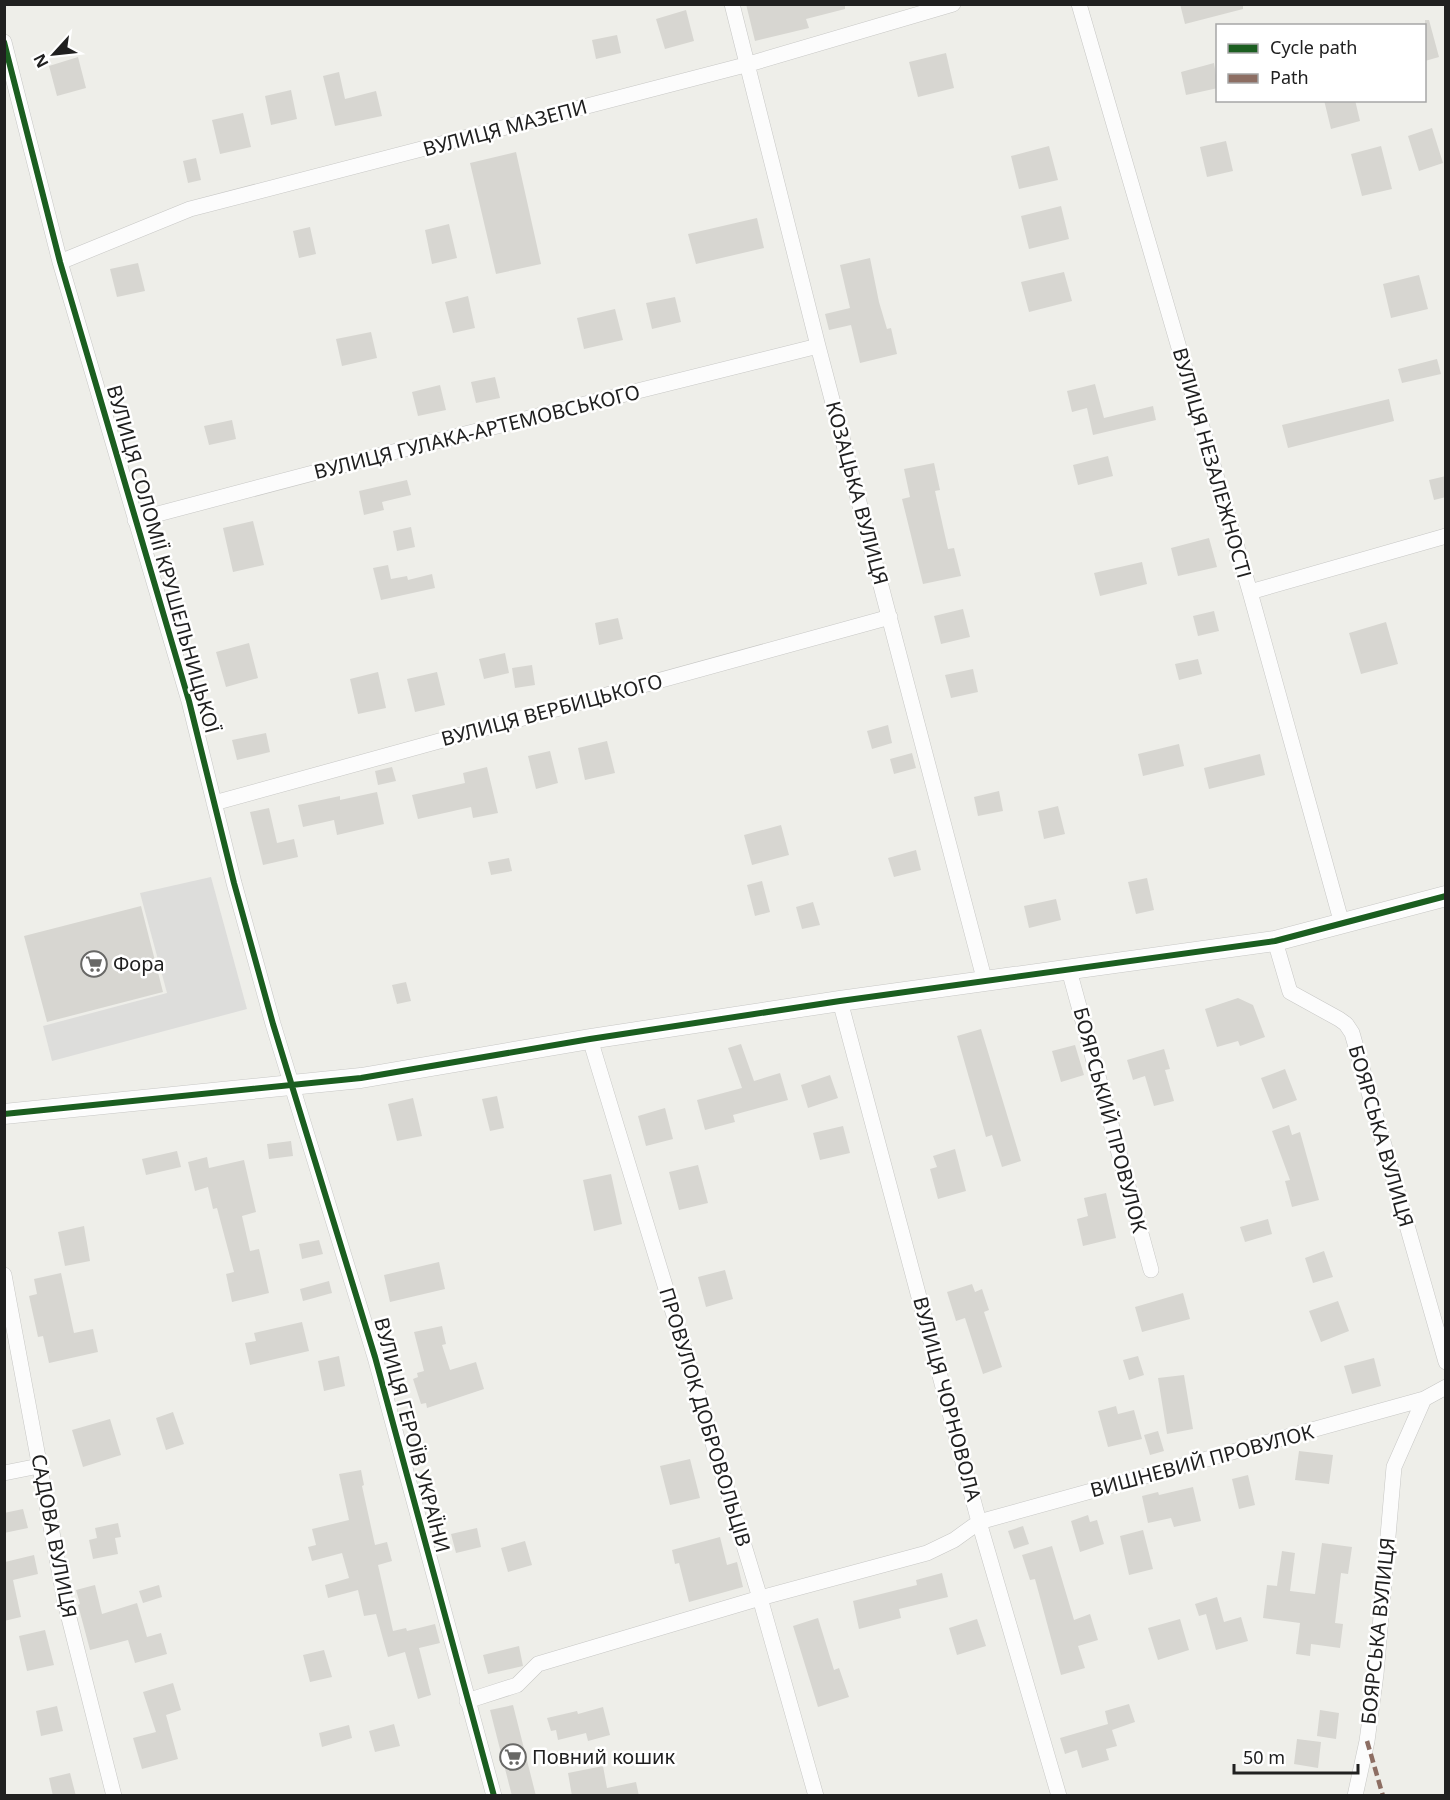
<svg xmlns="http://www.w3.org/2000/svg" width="1450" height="1800" font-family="'Noto Sans',sans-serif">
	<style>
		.parking { fill: #dddddb }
		.building { fill: #d7d6d1 }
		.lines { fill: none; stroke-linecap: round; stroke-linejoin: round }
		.minor-casing { stroke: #c7c7c5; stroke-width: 16 }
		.tertiary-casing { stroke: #c7c7c5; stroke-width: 21 }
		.minor { stroke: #fcfcfc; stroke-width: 15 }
		.tertiary { stroke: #fcfcfc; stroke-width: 20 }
		.quiet { stroke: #8d6e63; stroke-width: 4.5; stroke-dasharray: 9 4.5; stroke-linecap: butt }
		.cycleway-casing { stroke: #fff; stroke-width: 10 }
		.cycleway { stroke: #1b5e20; stroke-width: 6 }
		.labels { text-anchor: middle; stroke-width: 5; stroke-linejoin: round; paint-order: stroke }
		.street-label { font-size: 20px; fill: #202020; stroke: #fff }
		.poi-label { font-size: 20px; fill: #202020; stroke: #fff; text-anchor: start }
	</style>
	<rect width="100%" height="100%" fill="#eeeee9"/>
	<path class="parking" d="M211,877L247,1009L52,1061L43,1026L167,993L140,893Z"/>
	<path class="building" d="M746,4H845V9L806,19L809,28L755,41Z
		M1180,4H1243V9L1185,24Z
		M686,10L694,41L665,49L656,19Z
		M1425,20H1429L1439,57L1425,61Z
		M617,35L621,53L596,59L592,40Z
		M946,53L954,88L918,97L909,62Z
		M78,57L86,88L57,96L49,66Z
		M1214,63L1218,88L1186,95L1181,72Z
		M339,72L345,99L376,91L382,116L335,126L323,76Z
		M291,90L297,119L271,125L265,96Z
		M1324,100H1355L1360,121L1331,129Z
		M243,113L251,147L220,154L212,120Z
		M1432,128L1443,163L1419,171L1408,136Z
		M1226,141L1233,171L1207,177L1200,147Z
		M1049,146L1058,180L1019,189L1011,156Z
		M1381,146L1392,189L1362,196L1351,154Z
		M516,152L541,264L496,274L470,163Z
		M196,158L201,180L188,183L183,161Z
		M1061,206L1069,239L1029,249L1021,216Z
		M757,218L764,248L696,264L688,234Z
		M449,224L457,258L432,264L425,230Z
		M310,227L316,254L299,258L293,231Z
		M870,258L879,302L887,329L891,328L897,354L860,363L851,325L829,330L825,314L850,308L840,265Z
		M138,263L145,291L117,297L110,269Z
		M1064,272L1072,301L1029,312L1021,282Z
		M1419,275L1428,309L1391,318L1383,284Z
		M468,296L475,328L453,333L445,302Z
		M675,297L681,322L652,329L646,303Z
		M615,309L623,340L584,349L577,318Z
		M371,332L377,358L342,366L336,339Z
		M1437,359L1441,374L1402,383L1398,369Z
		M495,377L500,398L476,403L471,382Z
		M1095,384L1104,418L1153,406L1156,420L1093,435L1087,408L1072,412L1067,391Z
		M440,385L446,410L418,416L412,392Z
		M1389,399L1394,421L1288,448L1282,425Z
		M232,420L236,439L209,445L204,426Z
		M1108,456L1113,476L1078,485L1073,465Z
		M934,463L940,490L935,491L948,549L954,548L961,576L923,584L902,499L910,497L904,469Z
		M1446,476V497L1434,500L1429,480Z
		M407,480L411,495L382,502L384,510L364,515L359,491Z
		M253,521L264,565L233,572L223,528Z
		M411,527L415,547L397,551L393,531Z
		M1209,538L1217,567L1178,576L1171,548Z
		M1142,562L1147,584L1100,596L1094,573Z
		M388,565L391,579L407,576L408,580L432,574L435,588L381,600L373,568Z
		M963,609L970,637L941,644L934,616Z
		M1214,611L1219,631L1198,636L1193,616Z
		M618,618L623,639L599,645L595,623Z
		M1386,622L1398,664L1361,674L1349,633Z
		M249,643L258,678L226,687L216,652Z
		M505,653L509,673L484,679L479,659Z
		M1198,659L1202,674L1179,680L1175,664Z
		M532,665L535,685L515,688L512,668Z
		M973,669L978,692L951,698L945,675Z
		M378,672L386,708L358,714L350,679Z
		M437,672L445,705L415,712L407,679Z
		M888,725L892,743L872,749L867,731Z
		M266,733L270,752L237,760L232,740Z
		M607,741L615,773L585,780L578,748Z
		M1179,744L1184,766L1143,776L1138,754Z
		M550,751L558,783L536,789L528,756Z
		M912,753L916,768L894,774L890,759Z
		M1260,754L1265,775L1209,789L1204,768Z
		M392,767L396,781L378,785L375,771Z
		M487,767L498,813L473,818L471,807L418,819L412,795L465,783L463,773Z
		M999,791L1003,811L978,816L974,797Z
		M377,792L384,824L337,835L334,820L303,827L298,805L340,796V800Z
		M1058,806L1065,834L1044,839L1038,811Z
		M269,808L277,843L294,839L298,857L263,865L250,812Z
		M781,825L789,855L752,865L744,835Z
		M916,850L921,870L894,877L888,858Z
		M509,858L512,871L491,875L488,862Z
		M1147,878L1154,910L1136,914L1128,882Z
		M762,881L770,912L755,916L747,885Z
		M1056,899L1061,920L1029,928L1024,906Z
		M813,902L820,925L802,929L796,907Z
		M141,906L163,992L47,1022L24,936Z
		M406,982L411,1001L397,1004L392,985Z
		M1238,998L1253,1005L1265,1037L1240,1046L1238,1041L1217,1047L1205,1009Z
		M981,1029L1021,1161L1002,1167L992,1135L986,1137L957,1036Z
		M741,1044L754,1081L780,1073L788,1100L733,1115L735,1122L705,1130L697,1100L742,1088L728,1048Z
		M1075,1045L1084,1075L1061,1082L1052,1051Z
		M1164,1049L1170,1069L1165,1070L1174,1101L1154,1106L1145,1076L1133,1080L1127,1060Z
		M1285,1069L1297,1100L1273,1109L1261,1078Z
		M830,1075L838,1098L808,1108L801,1085Z
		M497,1096L504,1128L490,1131L482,1099Z
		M413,1098L422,1136L397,1141L388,1104Z
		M665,1108L673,1139L646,1146L638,1116Z
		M1289,1125L1292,1135L1300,1132L1319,1200L1292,1207L1285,1181L1290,1180L1272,1131Z
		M843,1126L850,1153L820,1160L813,1133Z
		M291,1141L293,1156L269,1159L267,1144Z
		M955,1149L966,1191L938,1199L930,1169L937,1167L933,1156Z
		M177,1151L181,1167L146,1175L142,1159Z
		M207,1157L209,1168L244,1160L256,1212L242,1216L250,1251L259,1249L269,1293L232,1302L226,1274L234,1272L217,1208L213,1209L208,1187L195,1191L188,1162Z
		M698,1165L708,1203L679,1210L669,1172Z
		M611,1174L622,1224L594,1231L583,1180Z
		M1106,1193L1116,1238L1083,1246L1077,1219L1088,1216L1084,1198Z
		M1268,1219L1272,1234L1245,1242L1240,1227Z
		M84,1226L90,1261L65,1266L58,1232Z
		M319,1240L323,1254L302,1259L299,1244Z
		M1324,1251L1333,1277L1313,1283L1305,1258Z
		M439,1262L445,1289L390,1302L384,1275Z
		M725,1270L733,1299L706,1307L698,1277Z
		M61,1273L74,1333L93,1329L98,1352L49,1363L43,1336L38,1337L29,1296L37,1294L34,1279Z
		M329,1281L332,1293L303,1301L300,1289Z
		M972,1284L975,1292L982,1289L989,1310L984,1312L1002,1367L983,1374L965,1318L956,1321L947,1292Z
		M1183,1293L1190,1319L1142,1332L1135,1307Z
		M1338,1301L1349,1331L1321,1342L1309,1311Z
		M302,1322L309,1351L250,1365L245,1343L256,1341L254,1333Z
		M442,1326L446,1344L442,1345L450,1370L476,1362L484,1389L427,1408L426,1403L421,1404L413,1379L418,1377L417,1373L424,1371L414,1332Z
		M339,1356L345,1386L324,1391L318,1361Z
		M1138,1356L1144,1375L1129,1380L1123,1360Z
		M1374,1358L1381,1386L1352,1394L1344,1366Z
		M1184,1375L1193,1429L1167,1434L1158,1378Z
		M1116,1406L1118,1414L1134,1410L1142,1439L1108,1447L1098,1411Z
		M173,1412L184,1444L166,1450L156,1418Z
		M110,1419L121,1455L83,1467L72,1430Z
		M1158,1431L1164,1451L1150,1455L1144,1435Z
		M1299,1451L1333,1455L1329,1484L1295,1480Z
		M690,1459L700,1498L670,1505L660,1466Z
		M361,1470L364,1485L362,1486L375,1545L387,1542L392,1561L378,1565L393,1631L406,1628L407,1631L435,1624L440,1643L419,1648L431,1695L418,1699L405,1652L388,1657L376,1614L364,1616L358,1590L328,1598L325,1585L349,1578L342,1553L312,1561L308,1547L316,1545L312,1529L349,1520L339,1474Z
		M1248,1475L1255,1505L1239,1509L1232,1479Z
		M1193,1487L1201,1521L1174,1527L1171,1518L1148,1523L1142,1496L1158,1492L1159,1495Z
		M23,1509L28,1528L4,1533V1513Z
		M1088,1515L1090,1522L1097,1520L1104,1544L1080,1552L1071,1521Z
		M118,1523L121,1537L115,1538L118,1554L93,1559L89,1540L97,1538L95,1528Z
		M1023,1526L1029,1544L1014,1549L1008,1531Z
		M477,1528L481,1547L456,1553L451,1534Z
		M1143,1530L1153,1569L1129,1575L1120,1536Z
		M720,1537L727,1565L737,1562L743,1587L689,1602L679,1563L675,1564L672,1550Z
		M525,1541L532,1565L508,1572L501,1548Z
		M1322,1543L1352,1547L1348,1574L1341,1573L1335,1623L1343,1624L1340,1648L1311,1644L1310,1656L1296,1654L1300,1623L1263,1618L1267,1585L1277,1586L1282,1551L1295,1553L1290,1591L1315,1594Z
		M1052,1546L1074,1620L1090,1614L1098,1640L1078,1646L1085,1668L1061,1675L1035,1579L1030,1580L1022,1555Z
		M34,1555L38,1574L13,1580L21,1617L4,1621L5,1562Z
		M942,1573L948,1597L899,1609L901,1618L859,1629L853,1601L917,1585L916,1580Z
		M95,1585L102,1614L137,1603L147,1637L161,1633L167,1654L135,1663L128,1640L90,1650L78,1605L80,1604L76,1590Z
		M159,1585L162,1597L143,1603L139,1591Z
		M1217,1597L1224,1622L1241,1617L1248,1641L1216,1650L1206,1614L1199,1616L1195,1604Z
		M818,1618L834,1670L839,1668L849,1697L818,1707L793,1626Z
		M977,1619L986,1646L957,1655L949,1628Z
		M1180,1619L1189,1650L1158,1660L1148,1628Z
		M45,1630L54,1665L27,1671L19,1636Z
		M519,1646L523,1666L488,1674L483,1655Z
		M324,1650L332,1677L310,1682L303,1655Z
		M173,1683L181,1710L166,1715L178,1759L142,1769L133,1738L156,1732L143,1692Z
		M1129,1704L1135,1722L1112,1730L1117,1746L1106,1749L1109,1760L1082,1768L1077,1750L1065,1754L1060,1738L1108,1724L1105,1711Z
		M513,1705L536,1796H512L490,1710Z
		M57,1706L63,1731L41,1736L36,1711Z
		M603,1707L610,1735L588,1741L586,1733L558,1740L556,1730L551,1731L547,1718L577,1711L578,1714Z
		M1320,1710L1339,1713L1336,1739L1317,1736Z
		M394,1724L400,1746L375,1752L369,1731Z
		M349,1725L352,1738L322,1747L319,1733Z
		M1297,1739L1321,1742L1318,1768L1294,1764Z
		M603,1766L607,1788L636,1782L639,1796H572L568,1773Z
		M70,1773L76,1796H53L49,1778Z"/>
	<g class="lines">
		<g class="minor-casing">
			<path id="minor" d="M732,4L818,346L985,982
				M1079,4L1250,592L1342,924
				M4,42L60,262L189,701L234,883L273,1024L375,1357L494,1796
				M60,262L190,209L749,64L953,4
				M135,520L389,453L818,346
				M1250,592L1446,536
				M214,803L890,617
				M1275,941L1290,992L1339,1019L1346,1024L1352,1033L1446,1362
				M1069,970L1151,1270
				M840,1001L979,1522L1059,1796
				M590,1039L760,1598L816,1796
				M4,1275L65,1602L114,1796
				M4,1473L39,1466
				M467,1701L517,1685L538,1664L760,1598L927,1553L954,1540L979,1522L1424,1399L1446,1387
				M1355,1796L1367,1741L1376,1674L1394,1467L1424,1399"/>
		</g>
		<g class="tertiary-casing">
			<path id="tertiary" d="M4,1114L361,1078L590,1039L840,1001L1275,941L1446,896"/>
		</g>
		<use href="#minor" class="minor"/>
		<use href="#tertiary" class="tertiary"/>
		<path class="quiet" d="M1367,1741L1383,1796"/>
		<g class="cycleway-casing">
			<path id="cycleway" d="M4,42L60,262L189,701L234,883L273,1024L375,1357L494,1796
				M4,1114L361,1078L590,1039L840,1001L1275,941L1446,896"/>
		</g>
		<use href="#cycleway" class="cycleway"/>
	</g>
	<defs>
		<g id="supermarket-ring" transform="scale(1.35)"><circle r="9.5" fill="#fff" stroke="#686866" stroke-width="1.5"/><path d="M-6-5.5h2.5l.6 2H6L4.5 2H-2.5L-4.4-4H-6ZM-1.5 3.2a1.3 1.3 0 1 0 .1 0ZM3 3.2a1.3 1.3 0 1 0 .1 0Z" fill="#686866"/></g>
	</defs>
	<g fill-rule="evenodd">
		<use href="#supermarket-ring" x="94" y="964"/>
		<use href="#supermarket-ring" x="513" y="1757"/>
	</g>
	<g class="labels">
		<g class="street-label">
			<text transform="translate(505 128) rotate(-15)" y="7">ВУЛИЦЯ МАЗЕПИ</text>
			<text transform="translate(477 432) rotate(-14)" y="7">ВУЛИЦЯ ГУЛАКА-АРТЕМОВСЬКОГО</text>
			<text transform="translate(1212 463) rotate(74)" y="7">ВУЛИЦЯ НЕЗАЛЕЖНОСТІ</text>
			<text transform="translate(857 493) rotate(75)" y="7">КОЗАЦЬКА ВУЛИЦЯ</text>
			<text transform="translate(163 559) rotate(74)" y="7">ВУЛИЦЯ СОЛОМІЇ КРУШЕЛЬНИЦЬКОЇ</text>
			<text transform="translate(552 710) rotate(-15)" y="7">ВУЛИЦЯ ВЕРБИЦЬКОГО</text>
			<text transform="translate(1110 1120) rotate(75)" y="7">БОЯРСЬКИЙ ПРОВУЛОК</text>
			<text transform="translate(1381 1136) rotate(74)" y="7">БОЯРСЬКА ВУЛИЦЯ</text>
			<text transform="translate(947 1399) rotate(75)" y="7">ВУЛИЦЯ ЧОРНОВОЛА</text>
			<text transform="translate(705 1417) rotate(73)" y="7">ПРОВУЛОК ДОБРОВОЛЬЦІВ</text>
			<text transform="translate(412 1435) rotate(75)" y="7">ВУЛИЦЯ ГЕРОЇВ УКРАЇНИ</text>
			<text transform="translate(1202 1461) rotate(-15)" y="7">ВИШНЕВИЙ ПРОВУЛОК</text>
			<text transform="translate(54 1536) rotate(79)" y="7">САДОВА ВУЛИЦЯ</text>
			<text transform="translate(1378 1631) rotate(-84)" y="7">БОЯРСЬКА ВУЛИЦЯ</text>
		</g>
		<g class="poi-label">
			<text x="113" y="971">Фора</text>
			<text x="532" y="1764">Повний кошик</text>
		</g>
	</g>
	<rect width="1450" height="1800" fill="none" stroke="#202020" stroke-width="12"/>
	<rect x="1216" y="24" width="210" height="78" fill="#ffffff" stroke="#a6a6a6" stroke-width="1.5"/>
	<rect x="1228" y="44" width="30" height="9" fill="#1b5e20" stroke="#a6a6a6" stroke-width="1.5"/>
	<text x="1270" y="54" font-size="18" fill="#202020">Cycle path</text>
	<rect x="1228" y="74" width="30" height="9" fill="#8d6e63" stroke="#a6a6a6" stroke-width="1.5"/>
	<text x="1270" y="84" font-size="18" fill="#202020">Path</text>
	<g transform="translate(54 54) rotate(243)" stroke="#ffffff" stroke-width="4.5" paint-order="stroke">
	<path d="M0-4.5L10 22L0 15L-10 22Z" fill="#202020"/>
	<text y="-9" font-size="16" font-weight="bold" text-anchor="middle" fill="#202020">N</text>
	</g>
	<path d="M1234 1764v9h124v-9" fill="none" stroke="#202020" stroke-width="3"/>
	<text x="1243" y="1764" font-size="18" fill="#202020" stroke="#ffffff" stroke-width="4.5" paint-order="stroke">50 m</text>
</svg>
